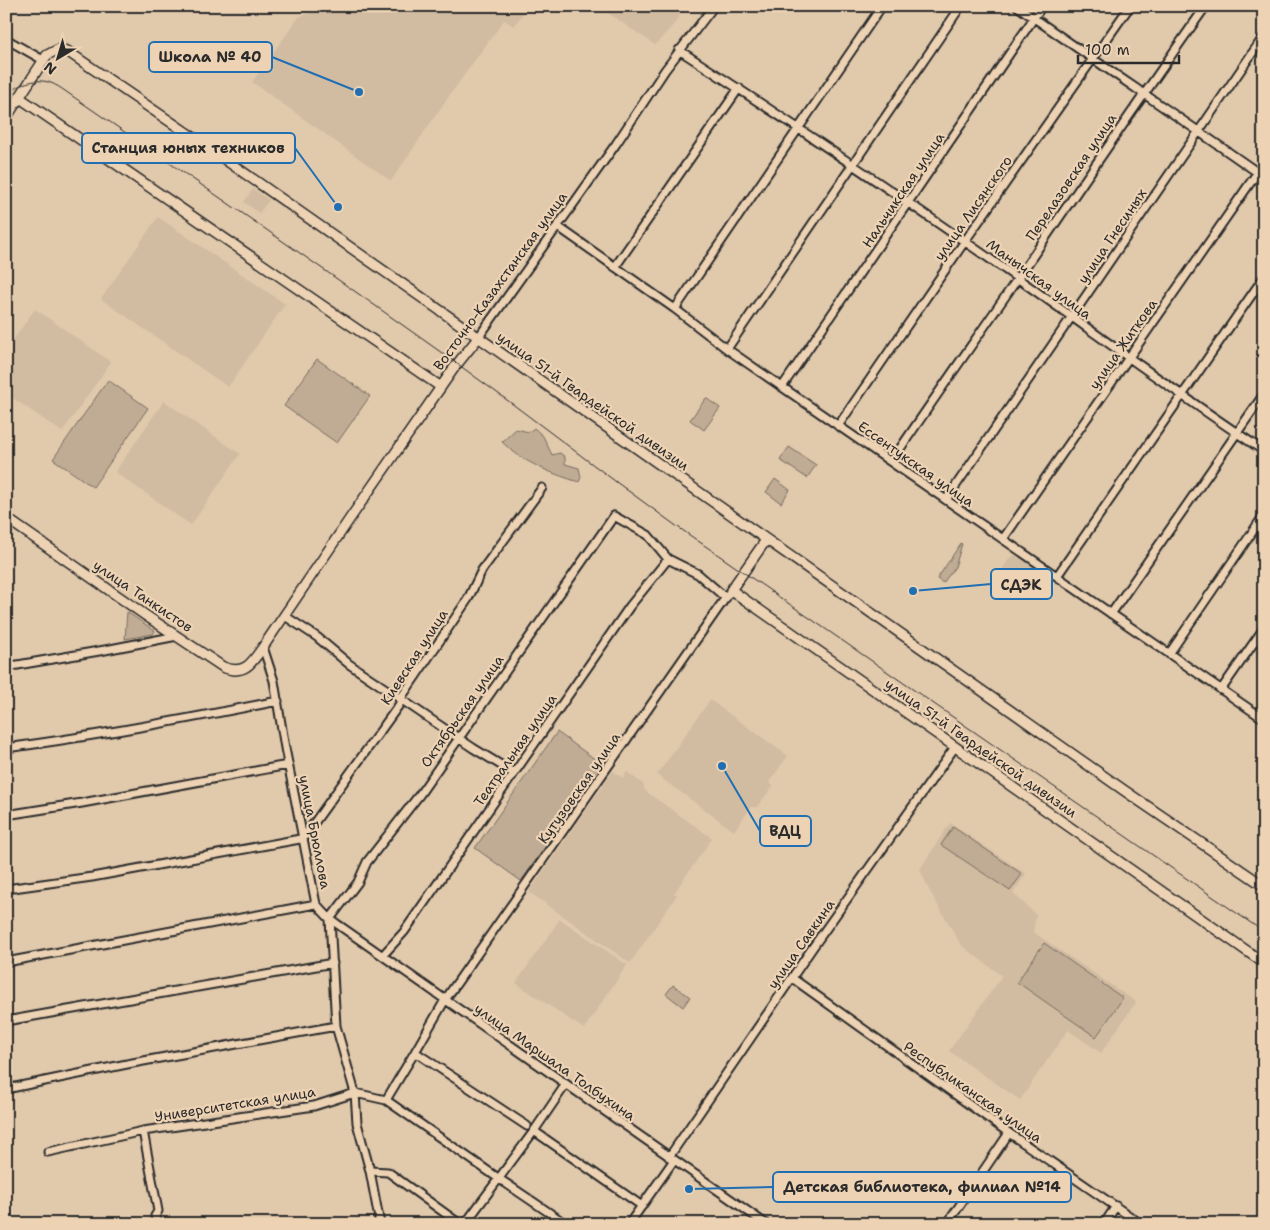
<svg xmlns="http://www.w3.org/2000/svg" width="1270" height="1230" font-family="'Shantell Sans',sans-serif">
	<style>
		.built { fill: #d1bba1 }
		.green { fill: #c0ac94; stroke: #766c60 }
		.lines { fill: none; stroke-linecap: round; stroke-linejoin: round }
		.minor-casing { stroke: #2b2b2b; stroke-width: 11 }
		.major-casing { stroke: #2b2b2b; stroke-width: 12 }
		.minor { stroke: #edd3b4; stroke-width: 7 }
		.major { stroke: #edd3b4; stroke-width: 9 }
		.tram { stroke: #2b2b2b; stroke-width: 1 }
		.labels { text-anchor: middle; stroke-width: 4.5; stroke-linejoin: round; paint-order: stroke }
		.street-label { font-size: 14px; fill: #2b2b2b; stroke: #edd3b4 }
		.leader { fill: none; stroke: #1f6fb2; stroke-width: 2 }
		.callout-dot { fill: #1f6fb2; stroke: #edd3b4; stroke-width: 2 }
		.callout { fill: #edd3b4; stroke: #1f6fb2; stroke-width: 2 }
		.callout-label { font-size: 15px; text-anchor: middle; font-weight: bold; fill: #2b2b2b }
	</style>
	<rect width="100%" height="100%" fill="#e1c9ac"/>
	<filter id="ink" filterUnits="userSpaceOnUse"><feTurbulence type="fractalNoise" baseFrequency=".02" numOctaves="2"/><feDisplacementMap in="SourceGraphic" scale="10" xChannelSelector="R" yChannelSelector="G"/><feConvolveMatrix kernelMatrix="1 2 1 2 8 2 1 2 1" color-interpolation-filters="sRGB"/></filter>
	<g filter="url(#ink)">
		<path class="built" d="M320,6H528L514,26L504,20L444,103L391,181L252,82L299,17L318,10Z
			M598,6H685L675,23L655,45Z
			M253,189L269,200L259,213L244,202Z
			M158,217L285,304L228,387L101,299Z
			M35,309L111,362L62,432L6,393V350Z
			M164,401L240,454L191,525L115,472Z
			M1015,555L1035,568L1016,596L995,581L1009,559Z
			M710,700L788,756L769,782L773,786L757,807H751L734,831L657,775Z
			M613,771L623,778L627,772L643,784L645,791L712,838L674,893L677,895L630,963L529,892Z
			M950,823L1026,874L1013,893L1036,915L1033,932L1136,1002L1101,1053L1068,1030L1020,1100L949,1051L1002,976L962,946L929,890L920,869Z
			M560,919L627,965L584,1029L516,983Z"/>
		<path class="green" d="M317,359L370,396L337,443L284,406Z
			M108,380L148,408L93,487L53,459Z
			M706,398L720,408L704,430L690,420Z
			M534,428L543,436L552,455L560,453L565,457V464L579,468L581,477L579,482C552,474 522,462 502,442L516,429L529,432Z
			M789,447L816,465L807,478L780,460Z
			M775,479L790,490L781,503L766,492Z
			M961,543L962,544L955,567L943,583L937,579Z
			M127,612L155,631L153,634L125,639Z
			M557,732L603,765L521,881L475,848Z
			M953,827L1022,874L1010,891L941,845Z
			M1044,943L1123,998L1096,1037L1017,982Z
			M673,985L690,997L683,1007L666,994Z"/>
		<g class="lines">
			<g class="minor-casing">
				<path id="minor" d="M1017,6C1099,64 1182,119 1264,177
					M6,39L43,60
					M679,50C775,112 870,176 964,241C1065,310 1162,384 1264,451
					M557,226L675,309L727,349L1264,719
					M615,267L739,88
					M675,309L882,6
					M478,338L616,144L665,70L714,6
					M727,349L961,6
					M782,387L1042,6
					M838,426L965,241L1130,6
					M891,462C933,400 976,339 1018,278C1080,187 1142,96 1206,6
					M946,500L1264,36
					M1003,539L1264,163
					M1057,576L1264,277
					M1111,614L1264,394
					M285,616L317,637L349,664L473,748L514,773
					M263,647L274,681L285,748L316,904L330,919L766,1224
					M1169,654L1264,515
					M6,667L105,650L177,636
					M1221,690L1264,628
					M6,748C98,736 188,719 278,701
					M6,815L82,803L288,765
					M6,889L92,877L300,839L304,837L399,705L403,695L468,599L482,570L542,488
					M330,919L358,882L367,862L420,794L614,516L648,535L668,559L698,574L726,598
					M330,919L336,1026L355,1093L357,1123L370,1171L380,1224
					M383,955L404,932L630,606L668,559
					M6,962L316,904
					M792,978L1009,1133L1141,1224
					M6,1021L333,963
					M415,1052L445,1000L731,590
					M6,1089L127,1064L336,1026
					M386,1100L498,1178L566,1224
					M143,1131L158,1211L155,1216L158,1224
					M534,1131L642,1206
					M48,1152L143,1131L314,1106L355,1093L386,1100L415,1052L527,1126
					M669,1157L813,947L955,747
					M370,1171L388,1172L460,1224
					M465,1224L534,1131L566,1084
					M629,1224L674,1160
					M947,1224L1009,1133
					M1104,1224L1116,1206"/>
			</g>
			<g class="major-casing">
				<path id="major" d="M20,98L441,387
					M6,118L47,55L59,49L67,51L203,144L1125,791L1264,886
					M6,518L145,615L223,667C244,676 252,663 263,647L351,517L454,368L478,338
					M766,540L731,590L1264,963"/>
			</g>
			<use href="#minor" class="minor"/>
			<use href="#major" class="major"/>
			<path class="tram" d="M6,96C16,84 36,77 51,83C56,85 61,88 65,91C197,182 329,272 459,365C532,417 602,473 675,525L1264,932"/>
		</g>
	</g>
	<g class="labels">
		<g class="street-label">
			<text transform="translate(1071 177) rotate(-56)" y="5">Перелазовская улица</text>
			<text transform="translate(903 190) rotate(-56)" y="5">Нальчикская улица</text>
			<text transform="translate(973 208) rotate(-55)" y="5">улица Лисянского</text>
			<text transform="translate(1112 236) rotate(-56)" y="5">улица Гнесиных</text>
			<text transform="translate(1039 279) rotate(36)" y="5">Манычская улица</text>
			<text transform="translate(500 281) rotate(-54)" y="5">Восточно-Казахстанская улица</text>
			<text transform="translate(1123 344) rotate(-55)" y="5">улица Житкова</text>
			<text transform="translate(593 401) rotate(35)" y="5">улица 51-й Гвардейской дивизии</text>
			<text transform="translate(916 464) rotate(35)" y="5">Ессентукская улица</text>
			<text transform="translate(143 596) rotate(34)" y="5">улица Танкистов</text>
			<text transform="translate(414 657) rotate(-57)" y="5">Киевская улица</text>
			<text transform="translate(462 711) rotate(-55)" y="5">Октябрьская улица</text>
			<text transform="translate(981 748) rotate(35)" y="5">улица 51-й Гвардейской дивизии</text>
			<text transform="translate(515 750) rotate(-55)" y="5">Театральная улица</text>
			<text transform="translate(579 788) rotate(-55)" y="5">Кутузовская улица</text>
			<text transform="translate(315 832) rotate(79)" y="5">улица Брюллова</text>
			<text transform="translate(801 944) rotate(-55)" y="5">улица Савкина</text>
			<text transform="translate(555 1062) rotate(35)" y="5">улица Маршала Толбухина</text>
			<text transform="translate(973 1092) rotate(35)" y="5">Республиканская улица</text>
			<text transform="translate(235 1104) rotate(-9)" y="5">Университетская улица</text>
		</g>
	</g>
	<path class="leader" d="M359 92L272 57M338 207L295 148M913 591L991 584M722 766L760 831M689 1189L773 1187"/>
	<g class="callout-dot">
		<circle cx="359" cy="92" r="5"/>
		<circle cx="338" cy="207" r="5"/>
		<circle cx="913" cy="591" r="5"/>
		<circle cx="722" cy="766" r="5"/>
		<circle cx="689" cy="1189" r="5"/>
	</g>
	<g class="callout">
		<rect x="149" y="42" width="123" height="30" rx="5"/>
		<rect x="82" y="133" width="213" height="30" rx="5"/>
		<rect x="991" y="569" width="61" height="30" rx="5"/>
		<rect x="760" y="816" width="51" height="30" rx="5"/>
		<rect x="773" y="1172" width="298" height="30" rx="5"/>
	</g>
	<g class="callout-label">
		<text x="210" y="62">Школа № 40</text>
		<text x="188" y="153">Станция юных техников</text>
		<text x="1021" y="590">СДЭК</text>
		<text x="785" y="836">ВДЦ</text>
		<text x="922" y="1192">Детская библиотека, филиал №14</text>
	</g>
	<rect width="1270" height="1230" fill="none" stroke="#edd3b4" stroke-width="25"/>
	<rect x="12" y="12" width="1245" height="1205" fill="none" stroke="#2b2b2b" stroke-width="2" filter="url(#ink)"/>
	<g transform="translate(58 58) rotate(218)" stroke="#edd3b4" stroke-width="4" paint-order="stroke">
	<path d="M0-4L9 19L0 12L-9 19Z" fill="#2b2b2b"/>
	<text y="-8" font-size="14" font-weight="bold" text-anchor="middle" fill="#2b2b2b">N</text>
	</g>
	<path d="M1078 55v8h101v-8" fill="none" stroke="#2b2b2b" stroke-width="2.5"/>
	<text x="1085" y="55" font-size="15" fill="#2b2b2b" stroke="#edd3b4" stroke-width="4" paint-order="stroke">100 m</text>
</svg>
